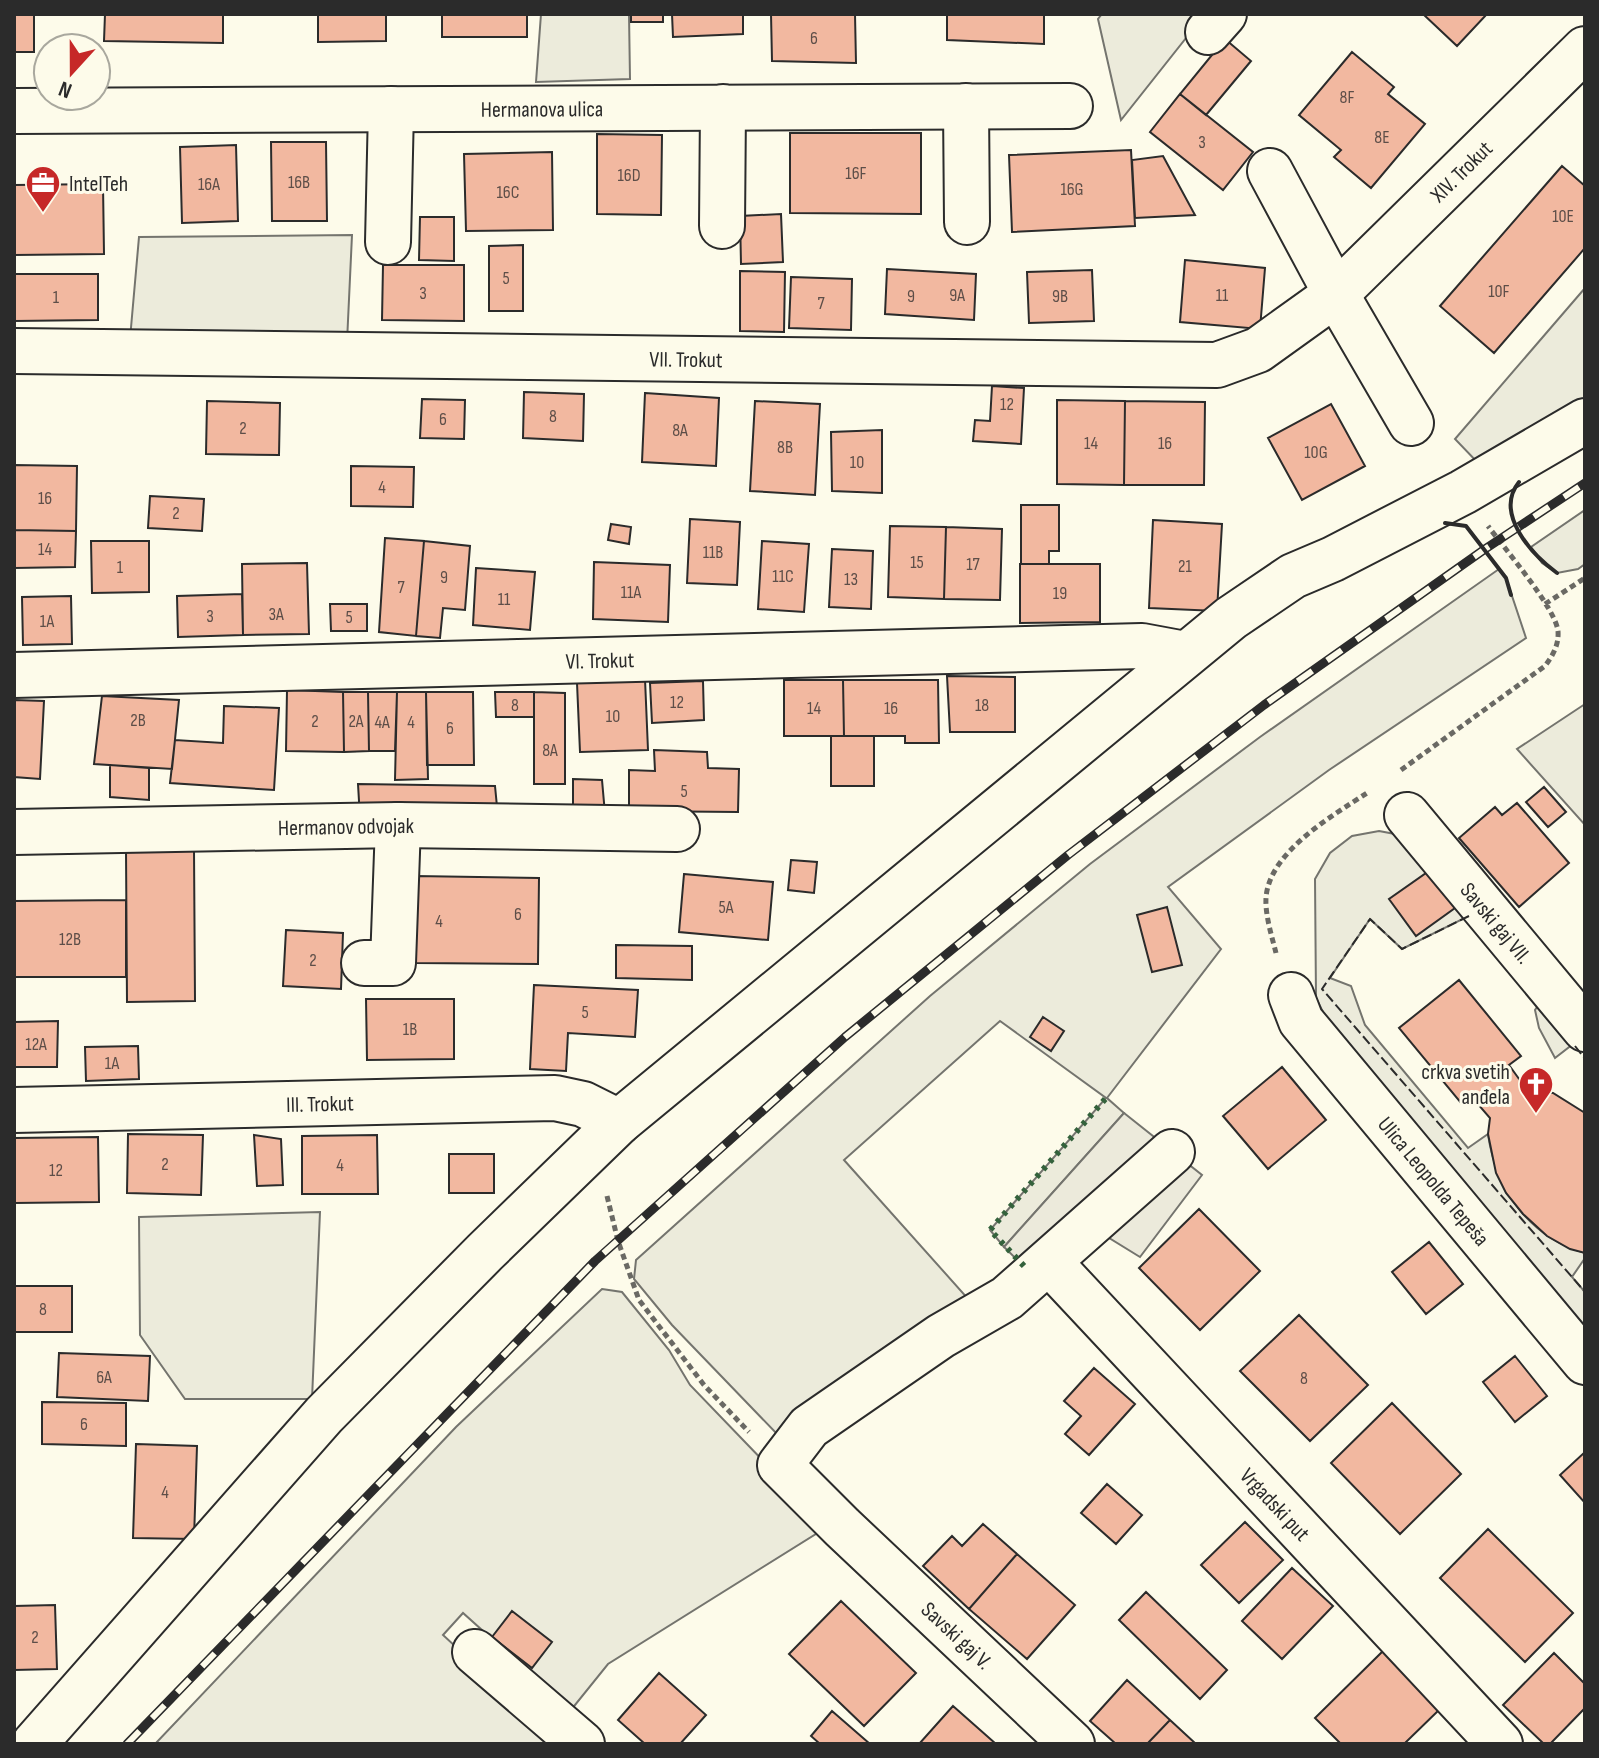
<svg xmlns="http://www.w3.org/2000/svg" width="1599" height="1758" font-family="'Sofia Sans Condensed',sans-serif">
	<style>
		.green { fill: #ecebdb; stroke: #74746e; stroke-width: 2 }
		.parking { fill: #eceadb; stroke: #74746e; stroke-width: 2 }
		.building { fill: #f2b8a0; stroke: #2b2b2b; stroke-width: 2 }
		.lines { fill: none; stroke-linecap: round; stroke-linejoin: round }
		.minor-casing { stroke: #2b2b2b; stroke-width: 48 }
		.path { stroke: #6a6964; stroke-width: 5; stroke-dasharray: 6 4; stroke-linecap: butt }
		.minor { stroke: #fdfbea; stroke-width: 44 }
		.rail-casing { stroke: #2b2b2b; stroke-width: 9 }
		.rail { stroke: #fdfbea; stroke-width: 6; stroke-dasharray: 18; stroke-linecap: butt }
		.hedge { stroke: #34623c; stroke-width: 6; stroke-dasharray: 4 6; stroke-linecap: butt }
		.fence { stroke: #2b2b2b; stroke-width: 2; stroke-dasharray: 10 4; stroke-linecap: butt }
		.wall { stroke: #2b2b2b; stroke-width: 4 }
		.labels { text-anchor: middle; stroke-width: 6; stroke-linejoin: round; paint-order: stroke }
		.number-label { font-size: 18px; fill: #5d4e48 }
		.street-label { font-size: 22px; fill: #2b2b2b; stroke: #fdfbea }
		.poi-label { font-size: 22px; fill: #2b2b2b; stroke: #fdfbea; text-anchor: start }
	</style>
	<rect width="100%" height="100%" fill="#fdfbea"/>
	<path class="green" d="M541,14H629L630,79L536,82Z
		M1102,14H1205L1121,120L1098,19Z
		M352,235L347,342L130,339L139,237Z
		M1585,288V404L1479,464L1455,439Z
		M1585,510V564L1578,569L1557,573L1542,563L1531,547Z
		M1499,569L1506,578L1526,638L1329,770L1168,887L1221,949L1107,1098L1124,1113L1004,1247L990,1230L1106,1098L1000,1021L844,1160L970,1301L778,1435L672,1325L634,1279L636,1260L930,996L1090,864L1260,737Z
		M1585,704V825L1517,749Z
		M1379,831L1400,835L1469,916L1402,949L1370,919L1330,978L1351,986L1365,1025L1468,1148L1488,1134C1496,1190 1529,1237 1585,1253V1258L1572,1277L1585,1292V1334L1334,1034L1316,998L1315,879L1330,853L1352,836Z
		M1540,1003L1573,1044L1555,1058L1539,1028L1535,1010Z
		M320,1212L312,1399H185L140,1335L139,1217Z
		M602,1289L622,1292L669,1350L690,1385L827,1527L608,1664L571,1710L463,1613L443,1635L551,1735L544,1744H155L456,1427Z"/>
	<path class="parking" d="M1124,1113L1202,1175L1140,1257L1109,1238L1045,1287L1004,1247Z"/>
	<path class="building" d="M14,14H34V52H14Z
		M105,14H223V43L104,41Z
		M318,14H386V41L318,42Z
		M442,14H527V37H442Z
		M631,14H663V22H631Z
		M672,14H743V34L673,37Z
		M771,14H855L856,63L772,61Z
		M947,14H1044V44L947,40Z
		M1423,14H1487L1457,46Z
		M1225,39L1251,61L1206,115L1180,94Z
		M1352,52L1394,87L1388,94L1425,124L1371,188L1334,157L1341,150L1299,115Z
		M1180,94L1253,152L1223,190L1150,132Z
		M790,133H921V214L790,213Z
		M597,134L662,135L661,215L597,214Z
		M271,142H326L327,221H272Z
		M236,145L238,221L182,223L180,147Z
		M1131,150L1135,226L1012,232L1009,155Z
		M552,152L553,230L466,231L464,154Z
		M1163,156L1195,215L1135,218L1132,160Z
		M1562,166L1585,186V248L1494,353L1440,306Z
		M103,184L104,254L14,255V185Z
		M781,214L783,262L741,264L740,216Z
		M420,217H454V261L419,260Z
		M523,245V311H489V246Z
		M1185,260L1265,268L1260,329L1180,322Z
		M383,265H464V321L382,320Z
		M887,269L976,274L974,320L885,314Z
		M1092,270L1094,321L1029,323L1027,272Z
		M740,271L785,272L784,332L740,331Z
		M14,274H98V320L14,321Z
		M791,277L852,279L851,330L789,328Z
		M992,386L1024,388L1021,444L973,441L975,420L990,421Z
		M524,392L584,394L583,441L523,438Z
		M645,393L719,398L716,466L642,462Z
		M422,399L465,400L464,439L420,438Z
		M1057,400L1125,401L1124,485L1057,484Z
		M207,401L280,403L279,455L206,454Z
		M755,401L820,404L815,495L750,491Z
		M1125,401L1205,402L1204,485H1124Z
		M1331,404L1365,466L1302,500L1268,438Z
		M882,430V493L832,491L831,432Z
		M14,465L77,466L76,531L14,530Z
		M351,466L414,467L413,507L351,506Z
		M150,496L204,499L202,531L148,528Z
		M1021,505H1059V551H1049V564H1021Z
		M690,519L740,522L737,585L687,583Z
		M1153,520L1222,524L1217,611L1149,608Z
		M611,524L631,527L629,544L608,540Z
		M890,526L946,527L944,599L888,597Z
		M946,527L1002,529L1000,600L944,599Z
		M14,530L76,531L75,567L14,568Z
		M385,538L424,541L416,636L379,632Z
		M91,541H149V592L92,593Z
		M424,541L470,546L465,610L443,608L440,638L416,636Z
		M762,541L809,544L804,612L758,609Z
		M832,549L873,551L871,609L829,607Z
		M594,562L670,565L668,622L593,619Z
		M307,563L309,634L243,635L242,564Z
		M1020,564H1100V622L1020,623Z
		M476,568L535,572L530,630L473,625Z
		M242,594L243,635L178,637L177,596Z
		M71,596L72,644L23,645L22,597Z
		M330,604H367V631H331Z
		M947,676L1015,677V732H950Z
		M645,679L648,750L580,752L577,683Z
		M784,680H843L844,736H784Z
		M843,680H938L939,743H905V736H844Z
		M703,681L704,720L652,723L650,683Z
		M287,690L343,692L344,752L286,751Z
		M343,692H368L369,751L344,752Z
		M368,692H397L395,751H369Z
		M397,692H426L428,779L395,780Z
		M426,692H473L474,765H427Z
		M495,692H534V717H496Z
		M534,692L565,693V784H534Z
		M102,696L179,700L172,769L94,764Z
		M14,700L44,701L40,779L14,777Z
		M224,706L279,708L274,790L170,783L175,740L223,743Z
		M831,736H874V786H831Z
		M654,750L707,752L708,768L739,769L738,812L629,811V770L655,771Z
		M110,765L149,768V800L110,797Z
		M573,779L602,780L605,814L573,813Z
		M358,784L495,786L498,817L360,818Z
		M1544,787L1566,812L1548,827L1526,802Z
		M1517,803L1569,863L1519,907L1459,838L1495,807L1502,815Z
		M194,849L195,1001L127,1002L126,850Z
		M791,860L817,862L814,893L788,890Z
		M1429,871L1455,908L1416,936L1389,899Z
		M684,874L773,882L768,940L679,932Z
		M415,876L539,878L538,964L415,963Z
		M126,900V977H14V901Z
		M1167,907L1182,965L1152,972L1137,915Z
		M286,930L343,933L341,989L283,986Z
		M616,945L692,946V980L616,978Z
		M1459,980L1521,1056L1509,1065L1527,1090L1553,1093L1585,1113V1253L1570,1249L1547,1236L1523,1214L1506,1193L1496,1173L1488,1134L1490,1118L1471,1096L1461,1103L1399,1028Z
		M534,985L638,990L635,1037L568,1033L566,1071L530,1069Z
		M366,999H454V1059L367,1060Z
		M1043,1017L1064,1031L1051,1051L1030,1037Z
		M58,1021L57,1067H14V1022Z
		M138,1046L139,1079L86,1081L85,1047Z
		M1282,1067L1326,1120L1268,1169L1223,1116Z
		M128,1134L203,1135L201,1195L127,1193Z
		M254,1135L281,1139L283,1185L257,1186Z
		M377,1135L378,1194H302V1136Z
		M98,1137L99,1202L14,1203V1138Z
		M449,1154H494V1193H449Z
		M1199,1209L1260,1271L1200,1330L1139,1268Z
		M1429,1242L1463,1284L1426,1314L1392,1272Z
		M14,1286H72V1332H14Z
		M1299,1315L1368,1385L1310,1441L1240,1371Z
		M59,1353L150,1356L148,1401L57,1397Z
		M1515,1356L1547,1396L1515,1422L1483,1382Z
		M1094,1368L1135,1404L1089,1455L1065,1434L1081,1416L1064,1401Z
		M42,1402L126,1403V1446L42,1444Z
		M1392,1403L1461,1474L1400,1534L1331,1463Z
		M136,1444L197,1446L194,1539L133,1538Z
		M1585,1452V1503L1560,1475Z
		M1107,1484L1142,1515L1116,1544L1081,1513Z
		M1245,1522L1283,1560L1239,1603L1201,1565Z
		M983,1524L1017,1554L969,1609L923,1566L952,1536L962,1546Z
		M1488,1529L1573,1613L1525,1662L1440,1578Z
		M1017,1554L1075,1605L1027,1659L969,1609Z
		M1292,1568L1333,1606L1282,1659L1242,1621Z
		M1146,1592L1227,1670L1200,1699L1119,1620Z
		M841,1601L916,1673L864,1726L789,1654Z
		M55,1605L57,1669L14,1670V1606Z
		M512,1611L552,1642L532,1668L492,1637Z
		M1383,1651L1441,1708L1404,1744H1341L1315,1718Z
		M1554,1653L1585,1684V1708L1550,1744H1544L1503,1705Z
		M659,1673L706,1715L680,1744H645L618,1720Z
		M1127,1680L1170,1720L1147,1744H1116L1090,1721Z
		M953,1706L996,1744H919Z
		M832,1711L870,1744H820L811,1736Z
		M1170,1720L1196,1744H1147Z"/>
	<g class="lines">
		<g class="minor-casing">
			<g id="minor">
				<path d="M1208,32L1224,14"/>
				<path d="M966,106L967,222"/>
				<path id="s1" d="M14,111L1070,106"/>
				<path d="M1270,171L1336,294L1411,423"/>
				<path d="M722,226L723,107"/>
				<path d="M388,242L391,109"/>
				<path id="s2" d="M14,351L1217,365L1258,350L1336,294L1585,49"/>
				<path id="s3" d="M14,675L1142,646L1185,654"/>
				<path id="s4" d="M1407,815L1585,1029"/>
				<path id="s5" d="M14,832L398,825L677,829"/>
				<path d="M364,963H393L398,825"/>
				<path id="s6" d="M1291,995L1301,1021L1585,1362"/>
				<path id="s7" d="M14,1110L555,1098L583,1104L619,1122"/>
				<path id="s8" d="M1050,1263L1500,1744"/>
				<path d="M475,1652L582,1744"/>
				<path d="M34,1744L324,1415L485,1252L619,1122L1231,618L1293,576L1333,559L1463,492L1585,421"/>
				<path d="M1072,1744L842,1527L780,1465L809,1427L941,1336L1007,1298L1172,1152"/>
			</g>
		</g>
		<path class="path" d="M1545,604L1585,578
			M1401,770L1545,666C1553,655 1559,645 1558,631C1555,607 1504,548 1488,526
			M1276,953C1272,937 1265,915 1266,898C1269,852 1332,816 1367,793
			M607,1196L618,1241L639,1300L704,1385L749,1432"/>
		<use href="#minor" class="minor"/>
		<g class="rail-casing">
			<path id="rail" d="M127,1744L595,1261L845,1037L1068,855L1264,705L1485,549L1585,483"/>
		</g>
		<use href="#rail" class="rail"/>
		<path class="hedge" d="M1024,1266L990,1230L1106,1098"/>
		<path class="fence" d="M1469,916L1402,949L1370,919L1322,989L1585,1292
			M1575,1046L1585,1059"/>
		<path class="wall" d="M1519,482C1494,513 1531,554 1557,573
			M1445,523L1466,526L1506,578L1511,595"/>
	</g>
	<defs>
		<g id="office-pin" transform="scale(1.8)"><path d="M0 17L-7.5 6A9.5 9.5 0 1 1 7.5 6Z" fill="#c62828" stroke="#fdfbea"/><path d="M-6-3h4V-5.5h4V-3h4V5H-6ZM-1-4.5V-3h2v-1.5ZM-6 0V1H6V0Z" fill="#fff"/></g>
		<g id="church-pin" transform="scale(1.8)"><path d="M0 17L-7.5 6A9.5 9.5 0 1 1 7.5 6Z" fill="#c62828" stroke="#fdfbea"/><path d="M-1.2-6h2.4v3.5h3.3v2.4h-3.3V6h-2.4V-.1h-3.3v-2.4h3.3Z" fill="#fff"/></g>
	</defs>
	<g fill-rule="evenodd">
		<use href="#office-pin" x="43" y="183"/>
		<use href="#church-pin" x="1536" y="1084"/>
	</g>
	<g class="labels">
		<g class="number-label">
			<text x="814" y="44">6</text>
			<text x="1347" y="103">8F</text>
			<text x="1382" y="143">8E</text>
			<text x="1202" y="148">3</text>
			<text x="856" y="179">16F</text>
			<text x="629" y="181">16D</text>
			<text x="299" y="188">16B</text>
			<text x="209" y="190">16A</text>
			<text x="1072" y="195">16G</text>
			<text x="508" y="198">16C</text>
			<text x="1563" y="222">10E</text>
			<text x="506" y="284">5</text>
			<text x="1499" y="297">10F</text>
			<text x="423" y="299">3</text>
			<text x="957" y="301">9A</text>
			<text x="1222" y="301">11</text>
			<text x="911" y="302">9</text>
			<text x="1060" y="302">9B</text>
			<text x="56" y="303">1</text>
			<text x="821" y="309">7</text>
			<text x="1007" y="410">12</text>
			<text x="553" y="422">8</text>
			<text x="443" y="425">6</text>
			<text x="243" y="434">2</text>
			<text x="680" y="436">8A</text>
			<text x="1091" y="449">14</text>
			<text x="1165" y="449">16</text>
			<text x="785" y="453">8B</text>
			<text x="1316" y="458">10G</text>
			<text x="857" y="468">10</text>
			<text x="382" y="493">4</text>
			<text x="45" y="504">16</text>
			<text x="176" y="519">2</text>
			<text x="45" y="555">14</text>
			<text x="713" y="558">11B</text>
			<text x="917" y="568">15</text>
			<text x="973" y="570">17</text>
			<text x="1185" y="572">21</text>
			<text x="120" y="573">1</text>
			<text x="783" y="582">11C</text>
			<text x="444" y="583">9</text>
			<text x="851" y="585">13</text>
			<text x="401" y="593">7</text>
			<text x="631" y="598">11A</text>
			<text x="1060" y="599">19</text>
			<text x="504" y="605">11</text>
			<text x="276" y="620">3A</text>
			<text x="210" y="622">3</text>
			<text x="349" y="623">5</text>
			<text x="47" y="627">1A</text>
			<text x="677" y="708">12</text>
			<text x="515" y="711">8</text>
			<text x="982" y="711">18</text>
			<text x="814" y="714">14</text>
			<text x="891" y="714">16</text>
			<text x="613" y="722">10</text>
			<text x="138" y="726">2B</text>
			<text x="315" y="727">2</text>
			<text x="356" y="727">2A</text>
			<text x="382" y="728">4A</text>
			<text x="411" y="728">4</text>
			<text x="450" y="734">6</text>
			<text x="550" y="756">8A</text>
			<text x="684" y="797">5</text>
			<text x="726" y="913">5A</text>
			<text x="518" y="920">6</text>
			<text x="439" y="927">4</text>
			<text x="70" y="945">12B</text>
			<text x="313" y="966">2</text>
			<text x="585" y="1018">5</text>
			<text x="410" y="1035">1B</text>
			<text x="36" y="1050">12A</text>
			<text x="112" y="1069">1A</text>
			<text x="165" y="1170">2</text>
			<text x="340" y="1171">4</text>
			<text x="56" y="1176">12</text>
			<text x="43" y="1315">8</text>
			<text x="104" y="1383">6A</text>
			<text x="1304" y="1384">8</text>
			<text x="84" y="1430">6</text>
			<text x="165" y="1498">4</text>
			<text x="35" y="1643">2</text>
		</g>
		<g class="street-label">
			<text dy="8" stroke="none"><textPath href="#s1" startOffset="528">Hermanova ulica</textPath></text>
			<text dy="8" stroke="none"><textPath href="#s2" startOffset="1518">XIV. Trokut</textPath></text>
			<text dy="8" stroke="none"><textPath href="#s2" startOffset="672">VII. Trokut</textPath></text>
			<text dy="8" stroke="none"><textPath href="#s3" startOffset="586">VI. Trokut</textPath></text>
			<text dy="8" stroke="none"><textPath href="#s5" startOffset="332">Hermanov odvojak</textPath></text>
			<text dy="8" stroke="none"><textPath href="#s4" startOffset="140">Savski gaj VII.</textPath></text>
			<text dy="8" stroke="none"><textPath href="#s7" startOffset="306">III. Trokut</textPath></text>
			<text dy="8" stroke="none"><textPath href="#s6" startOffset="236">Ulica Leopolda Tepeša</textPath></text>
			<text dy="8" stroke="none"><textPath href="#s8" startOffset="330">Vrgadski put</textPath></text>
			<text transform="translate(957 1635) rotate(43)" y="8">Savski gaj V.</text>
		</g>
		<g class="poi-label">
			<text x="69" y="191">IntelTeh</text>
			<text x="1510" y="1079" text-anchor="end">crkva svetih<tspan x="1510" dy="25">anđela</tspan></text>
		</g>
	</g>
	<rect width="1599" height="1758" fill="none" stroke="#2b2b2b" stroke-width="32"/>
	<g transform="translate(72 72) rotate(201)"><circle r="38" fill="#fdfbea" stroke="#a9a89e" stroke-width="2"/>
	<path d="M0-6L14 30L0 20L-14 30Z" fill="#c62828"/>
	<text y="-12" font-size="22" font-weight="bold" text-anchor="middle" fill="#2b2b2b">N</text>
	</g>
</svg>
